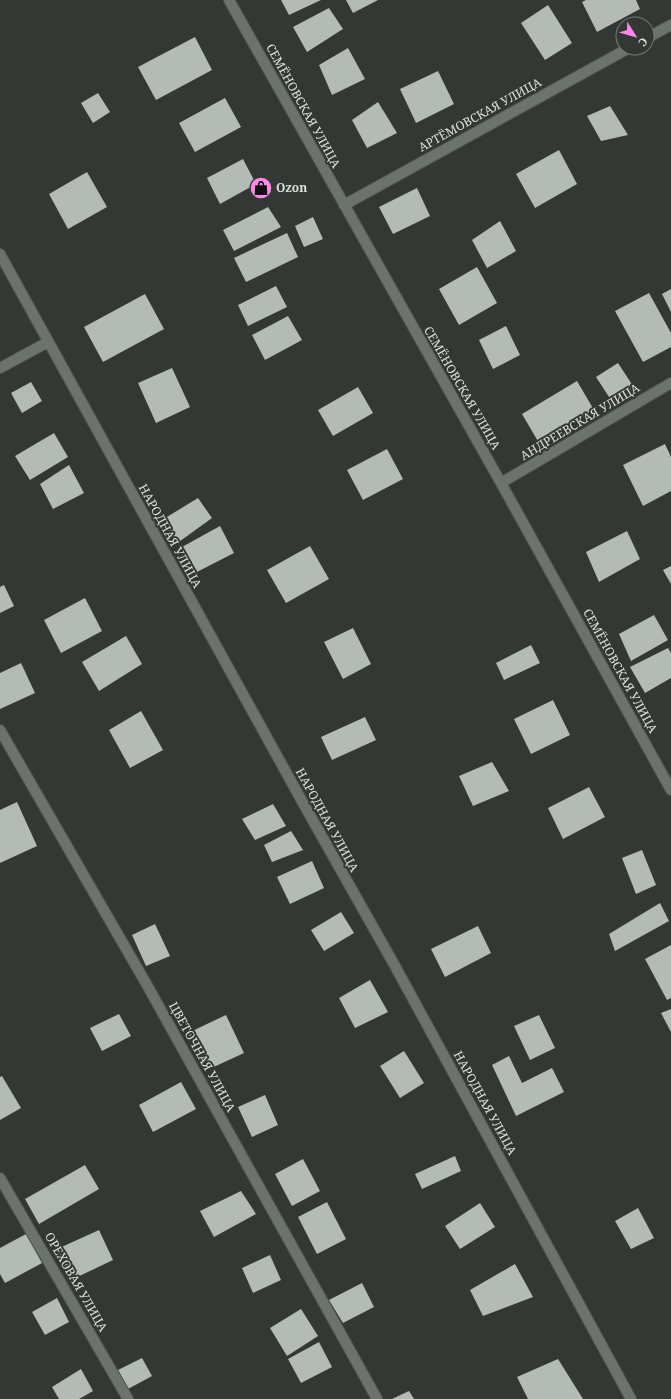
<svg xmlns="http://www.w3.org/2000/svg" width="671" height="1399" font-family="'Noto Serif',serif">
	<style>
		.building { fill: #b4bbb6 }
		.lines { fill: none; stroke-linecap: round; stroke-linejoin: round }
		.street-casing { stroke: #505652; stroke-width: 12 }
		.street { stroke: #6c736e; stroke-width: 10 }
		.labels { text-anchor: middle; stroke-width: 4; stroke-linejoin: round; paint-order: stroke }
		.street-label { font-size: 12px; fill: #dce0dd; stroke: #333834 }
		.poi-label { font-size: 12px; font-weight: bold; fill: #dce0dd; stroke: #333834; text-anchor: start }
	</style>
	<rect width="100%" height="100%" fill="#333834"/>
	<path class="building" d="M281,0H321L289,15Z
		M346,0H378L353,13Z
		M586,0H636L640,9L597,32L582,2Z
		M548,5L572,43L545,60L521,23Z
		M329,8L343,29L307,52L293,27Z
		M195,37L212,70L156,100L138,67Z
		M348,48L365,79L332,95L319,65Z
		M438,71L454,104L416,123L400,89Z
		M98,93L110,112L93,123L81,103Z
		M225,98L241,127L195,152L179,123Z
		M378,102L397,133L367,148L352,120Z
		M610,106L628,135L601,141L587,116Z
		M559,150L577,184L535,208L516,174Z
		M243,159L256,184L220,204L207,178Z
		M87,172L107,207L68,229L49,194Z
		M417,188L430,216L393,234L379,207Z
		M268,207L281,227L234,251L223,230Z
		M313,217L323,239L304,247L295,226Z
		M500,221L516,251L487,268L472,240Z
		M287,233L298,257L246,282L234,258Z
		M477,267L497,303L459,325L439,289Z
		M276,286L287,307L248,326L238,305Z
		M671,289V312L662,294Z
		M649,293L671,333V347L643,362L615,311Z
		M145,294L164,329L103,362L84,327Z
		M288,316L302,340L265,360L252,335Z
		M506,326L520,355L493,369L479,340Z
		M618,363L635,389L613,403L596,377Z
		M172,368L190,407L156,423L138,383Z
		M577,381L594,410L539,443L522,414Z
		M31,382L42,401L22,413L11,393Z
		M358,387L373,413L333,436L318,410Z
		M54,433L68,457L30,480L15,456Z
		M665,444L671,457V491L643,506L623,465Z
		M387,449L403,479L363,500L347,470Z
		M69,465L84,493L53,509L40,484Z
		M198,498L212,518L176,544L162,520Z
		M220,526L234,553L195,573L182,547Z
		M627,531L640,559L599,582L586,552Z
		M310,546L329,579L286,603L267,570Z
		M671,566V584L663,570Z
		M4,585L14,606L0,613V587Z
		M85,598L102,631L61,653L44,620Z
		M654,615L668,640L631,661L619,634Z
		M353,628L371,664L343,679L324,642Z
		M126,636L142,664L99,691L82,662Z
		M531,645L540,663L504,680L496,663Z
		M668,648L671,653V678L645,693L630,667Z
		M21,663L35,693L0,709V673Z
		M553,700L570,735L531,754L514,719Z
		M141,711L163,750L130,768L109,730Z
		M365,717L376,740L332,760L321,737Z
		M492,762L509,791L473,806L459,776Z
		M589,787L605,817L563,839L548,808Z
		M17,802L37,846L0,863V810Z
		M273,804L286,826L255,840L242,819Z
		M291,831L303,850L272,862L264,845Z
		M642,850L656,885L636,894L622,858Z
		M312,861L324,888L290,904L277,877Z
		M660,903L669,921L615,951L609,934Z
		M341,912L354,933L324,951L311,930Z
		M155,924L170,956L146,966L132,935Z
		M478,926L491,953L445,977L431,949Z
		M671,945V998L667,1000L645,959Z
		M370,980L388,1012L355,1028L339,998Z
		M671,1009V1032L661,1013Z
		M119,1014L131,1036L102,1051L90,1028Z
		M226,1015L244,1053L205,1071L188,1033Z
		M539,1015L555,1048L530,1060L514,1026Z
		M404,1051L424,1083L400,1098L380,1066Z
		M509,1056L522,1083L552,1068L564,1092L516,1116L492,1065Z
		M2,1076L21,1108L0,1120V1077Z
		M181,1082L196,1109L153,1132L139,1105Z
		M265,1095L278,1125L252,1137L238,1107Z
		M455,1156L461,1171L422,1189L415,1174Z
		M303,1159L320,1191L292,1206L275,1174Z
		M85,1165L99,1189L39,1224L25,1199Z
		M241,1191L256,1214L214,1237L200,1211Z
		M327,1202L346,1239L317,1254L298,1217Z
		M480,1203L495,1227L460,1249L445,1226Z
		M638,1208L654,1238L631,1249L615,1221Z
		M99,1230L113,1260L69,1281L55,1250Z
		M26,1234L42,1263L5,1283L0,1274V1248Z
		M270,1255L281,1280L253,1293L242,1268Z
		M515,1264L533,1297L483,1316L470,1290Z
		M362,1283L374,1307L343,1323L329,1300Z
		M57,1298L69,1322L45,1335L32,1312Z
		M301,1309L318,1336L287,1356L270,1328Z
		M319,1342L332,1367L301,1383L288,1359Z
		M142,1358L152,1376L128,1389L118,1370Z
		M558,1359L583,1399H528L517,1377Z
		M81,1369L93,1391L79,1399H59L52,1387Z
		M409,1391L414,1399H392Z"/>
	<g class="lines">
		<g class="street-casing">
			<path id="street" d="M229,0L501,483L671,790
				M647,38L671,25
				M344,205L629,48
				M0,254L303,803L395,966L631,1399
				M0,368L48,342
				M501,483L671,383
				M0,730L147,985L377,1399
				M0,1178L128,1399"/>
		</g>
		<use href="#street" class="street"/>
	</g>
	<defs>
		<g id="shop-disc" transform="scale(1.15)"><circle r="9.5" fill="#fb87e6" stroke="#333834"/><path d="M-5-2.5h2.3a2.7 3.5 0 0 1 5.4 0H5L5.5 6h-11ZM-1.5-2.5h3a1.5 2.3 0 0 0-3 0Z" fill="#111"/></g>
	</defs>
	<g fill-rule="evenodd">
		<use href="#shop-disc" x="261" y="188"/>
	</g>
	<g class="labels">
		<g class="street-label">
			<text transform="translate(303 106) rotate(61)" y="4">СЕМЁНОВСКАЯ УЛИЦА</text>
			<text transform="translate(480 115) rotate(-29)" y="4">АРТЁМОВСКАЯ УЛИЦА</text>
			<text transform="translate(462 388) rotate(60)" y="4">СЕМЁНОВСКАЯ УЛИЦА</text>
			<text transform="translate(580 422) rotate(-31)" y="4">АНДРЕЕВСКАЯ УЛИЦА</text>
			<text transform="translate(170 536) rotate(61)" y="4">НАРОДНАЯ УЛИЦА</text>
			<text transform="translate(620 671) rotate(61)" y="4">СЕМЁНОВСКАЯ УЛИЦА</text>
			<text transform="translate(327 820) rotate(61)" y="4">НАРОДНАЯ УЛИЦА</text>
			<text transform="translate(202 1057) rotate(61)" y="4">ЦВЕТОЧНАЯ УЛИЦА</text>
			<text transform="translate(485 1103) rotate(61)" y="4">НАРОДНАЯ УЛИЦА</text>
			<text transform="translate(76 1282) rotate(60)" y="4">ОРЕХОВАЯ УЛИЦА</text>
		</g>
		<g class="poi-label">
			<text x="276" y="192">Ozon</text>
		</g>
	</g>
	<g transform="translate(635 36) rotate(127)"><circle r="19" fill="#333834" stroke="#777b78"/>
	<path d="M0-3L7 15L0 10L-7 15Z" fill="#fb87e6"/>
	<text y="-6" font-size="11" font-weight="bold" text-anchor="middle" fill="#dce0dd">С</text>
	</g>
</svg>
